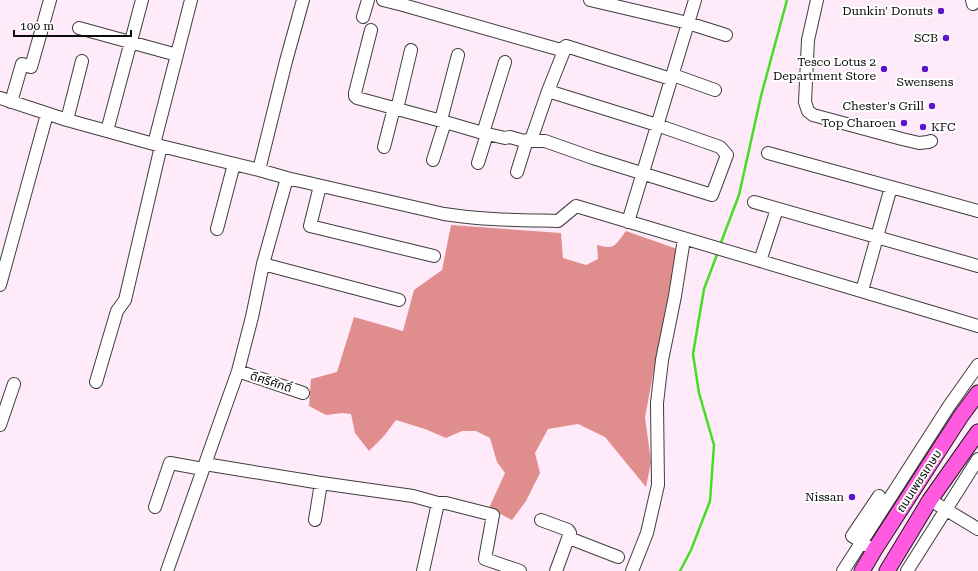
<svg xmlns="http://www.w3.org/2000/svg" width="978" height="571" font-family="'Roboto Serif','Noto Sans Thai',serif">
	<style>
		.forest { fill: #e08d8e }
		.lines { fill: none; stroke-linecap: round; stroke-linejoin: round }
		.stream { stroke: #46dc27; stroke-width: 2.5 }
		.minor-casing { stroke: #3e3e3e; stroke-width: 14 }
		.major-casing { stroke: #1c1c1c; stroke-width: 17 }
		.minor { stroke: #fff; stroke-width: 12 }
		.major { stroke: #ff5ae0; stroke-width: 15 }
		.poi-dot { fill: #5b15ca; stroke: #fff; stroke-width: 1.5 }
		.labels { text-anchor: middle; stroke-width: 4; stroke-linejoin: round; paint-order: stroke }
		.poi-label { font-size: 12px; fill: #0b0b0b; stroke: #fff; text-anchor: end }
		.street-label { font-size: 12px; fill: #0b0b0b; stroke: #fff }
	</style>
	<rect width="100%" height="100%" fill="#ffeafa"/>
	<path class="forest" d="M451,225L561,233L563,258L586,265L598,259L597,245C616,250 615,245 626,231L677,249L645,417L651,462L646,487L605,437L578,424L548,429L535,453L540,473L526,501L512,520L489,508L505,473L497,462L490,438L476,431H462L446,438L425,429L396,420L384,436L369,451L355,433L351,414L342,413L326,415L309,406L311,379L337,372L354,317L403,331L414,290L442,270Z"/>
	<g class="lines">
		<path class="stream" d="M720,245L739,195L761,96L787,0
			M680,571L691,550L710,501L714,445L699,393L693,354L704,289L718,252"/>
		<g class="minor-casing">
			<path id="minor" d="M383,0L403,5L561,50L566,46L671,79
				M590,0L688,23L726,35
				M817,0L808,40L805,102L808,111L813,115L902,139L919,143L928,142L931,141
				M972,0L973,4
				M363,17L368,0
				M79,28L177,55
				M371,30L355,93V96L357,98L445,122L483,133L505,138L510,137L524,141H545L593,158L712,195L727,155L720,147L657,125L548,91
				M673,75L715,90
				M0,98L67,120L161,146L259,170L287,178L444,214C482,220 520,220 558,221L576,206C709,247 844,285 978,326
				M11,102L22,64L31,67L50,0
				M397,109L411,50
				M67,120L82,61
				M441,120L458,55
				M107,131L142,0
				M483,133L505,62
				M531,140L548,91L566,46
				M154,144L191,0
				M384,147L394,108
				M768,153L978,211
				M433,160L445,122
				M478,163L487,134
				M259,170L286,61L303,0
				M517,172L527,140
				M320,186L310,226L434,256
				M754,202L978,266
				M628,222L695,0
				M217,229L234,164
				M760,261L777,209
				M263,264L399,300
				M0,285L47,114
				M862,291L877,237L891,187
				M238,371L303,393
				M96,382L117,311L125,300L161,146
				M0,425L14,384
				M205,464L321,483L413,496L438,503H446L493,515L485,559L520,571
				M930,500L978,529
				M155,507L170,463L203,469
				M315,520L321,483
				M541,520L568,530L570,533L556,571
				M569,538L618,557
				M868,546L852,536L879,496
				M167,571L238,371L252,317L263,264L287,178
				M423,571L438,503
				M632,571L647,533L658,485L657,403L662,360L675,296L684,239
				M843,571L949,406L978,365
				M907,571L978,459"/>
		</g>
		<g class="major-casing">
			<path id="major" d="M862,571L875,549L961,416L978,393
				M887,571L930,500L978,432"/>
		</g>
		<use href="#minor" class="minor"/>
		<use href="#major" class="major"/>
	</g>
	<g class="poi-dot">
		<circle cx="941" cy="11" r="4"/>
		<circle cx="946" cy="38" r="4"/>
		<circle cx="884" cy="69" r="4"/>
		<circle cx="925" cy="69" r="4"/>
		<circle cx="932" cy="106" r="4"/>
		<circle cx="904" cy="123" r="4"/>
		<circle cx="923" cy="127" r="4"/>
		<circle cx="852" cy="497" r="4"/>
	</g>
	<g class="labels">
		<g class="poi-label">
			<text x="933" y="15">Dunkin' Donuts</text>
			<text x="938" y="42">SCB</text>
			<text x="876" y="66">Tesco Lotus 2<tspan x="876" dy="14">Department Store</tspan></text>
			<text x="925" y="86" text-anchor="middle">Swensens</text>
			<text x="924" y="110">Chester's Grill</text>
			<text x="896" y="127">Top Charoen</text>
			<text x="931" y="131" text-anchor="start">KFC</text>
			<text x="844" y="501">Nissan</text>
		</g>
		<g class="street-label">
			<text transform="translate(271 382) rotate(18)" y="4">ดีศรีศักดิ์</text>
			<text transform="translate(919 481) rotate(-57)" y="4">ถนนเพชรเกษม</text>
		</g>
	</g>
	<path d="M14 30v6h117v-6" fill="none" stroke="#0b0b0b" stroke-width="2"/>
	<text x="20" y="30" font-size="12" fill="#0b0b0b" stroke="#ffffff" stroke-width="3" paint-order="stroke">100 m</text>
</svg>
